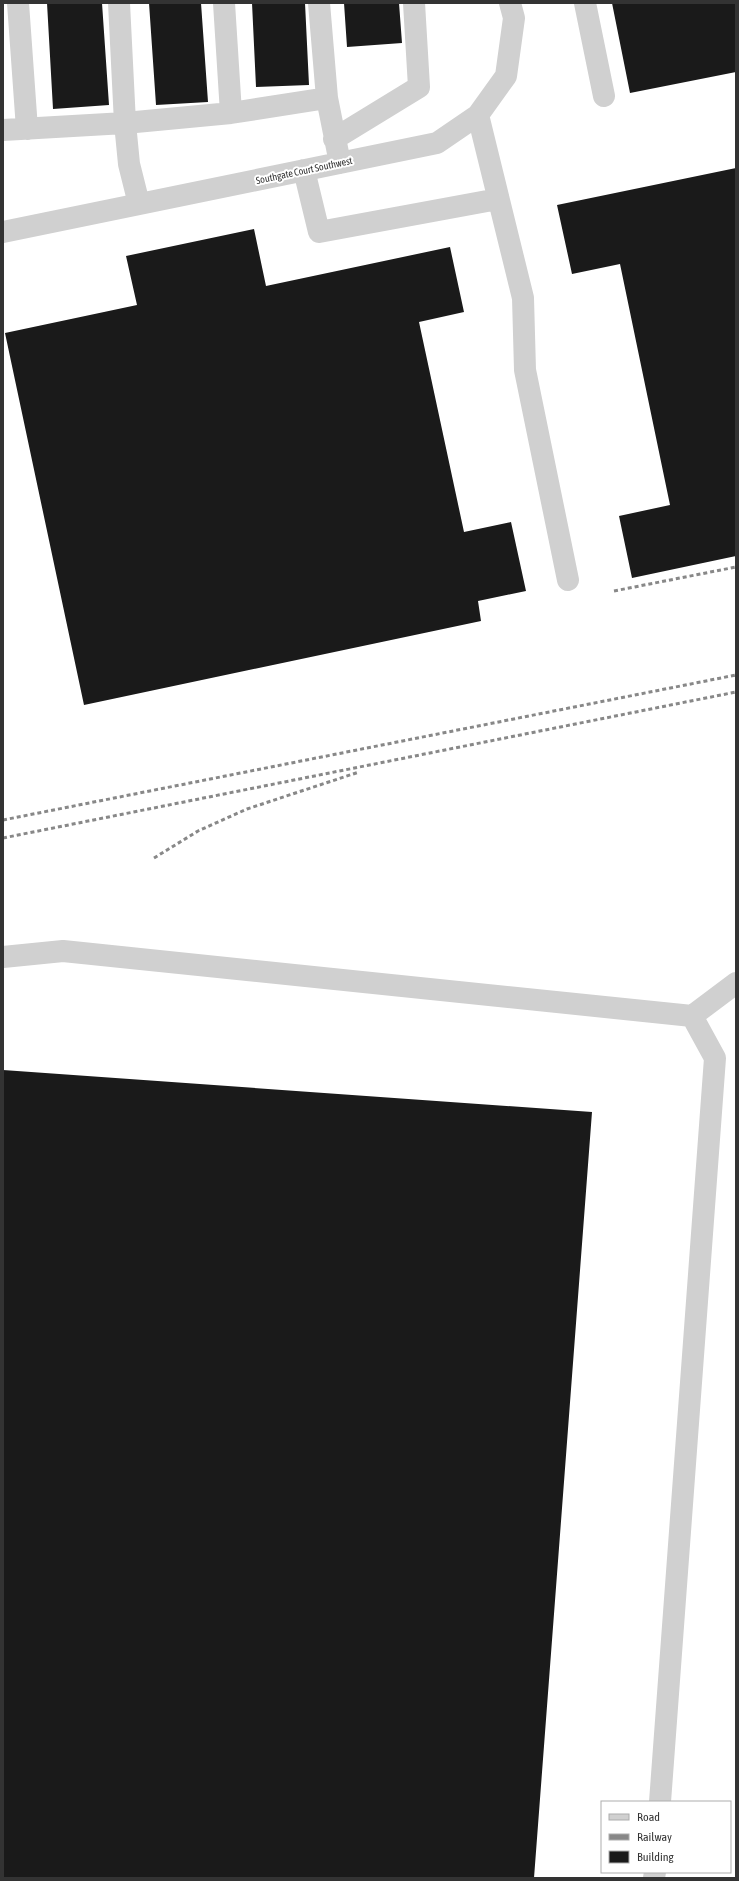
<svg xmlns="http://www.w3.org/2000/svg" width="739" height="1881" font-family="'Asap Condensed',sans-serif">
	<style>
		.building { fill: #1a1a1a }
		.lines { fill: none; stroke-linecap: round; stroke-linejoin: round }
		.minor { stroke: #d0d0d0; stroke-width: 22 }
		.rail { stroke: #888; stroke-width: 3; stroke-dasharray: 4 3; stroke-linecap: butt }
		.labels { text-anchor: middle; stroke-width: 4; stroke-linejoin: round; paint-order: stroke }
		.street-label { font-size: 10px; fill: #333; stroke: #fff }
	</style>
	<rect width="100%" height="100%" fill="#fff"/>
	<path class="building" d="M47,3H102L109,105L53,109Z
		M149,3H201L208,102L156,105Z
		M252,3H305L309,85L256,87Z
		M344,3H399L402,43L347,47Z
		M612,3H736V72L630,93Z
		M736,168V556L632,578L619,516L670,505L620,264L572,274L557,205Z
		M254,229L266,286L450,247L464,312L419,322L464,532L511,522L526,591L478,601L481,621L84,705L5,333L137,305L126,256Z
		M3,1070L592,1112L534,1878H3Z"/>
	<g class="lines">
		<path class="minor" d="M18,3L27,129
			M224,3L231,113
			M319,3L327,98
			M585,3L604,96
			M478,115L523,298L525,370L568,580
			M3,130L125,123L119,3
			M334,139L419,87L414,3
			M304,170L319,232L498,199
			M139,204L129,164L125,123L231,113L327,98L340,163
			M3,232L437,143L478,115L506,76L514,18L510,3
			M3,957L63,951L692,1016L715,1058L660,1802
			M692,1016L736,983
			M654,1878L655,1872"/>
		<path class="rail" d="M614,591L736,567
			M3,820L736,675
			M3,838L736,692
			M154,858L198,831L247,809L359,772"/>
	</g>
	<g class="labels">
		<g class="street-label">
			<text transform="translate(304 170) rotate(-12)" y="4">Southgate Court Southwest</text>
		</g>
	</g>
	<rect width="739" height="1881" fill="none" stroke="#333333" stroke-width="8"/>
	<rect x="601" y="1801" width="130" height="72" fill="#ffffff" stroke="#adadad"/>
	<rect x="609" y="1814" width="20" height="6" fill="#d0d0d0" stroke="#adadad"/>
	<text x="637" y="1821" font-size="12" fill="#333333">Road</text>
	<rect x="609" y="1834" width="20" height="6" fill="#888888" stroke="#adadad"/>
	<text x="637" y="1841" font-size="12" fill="#333333">Railway</text>
	<rect x="609" y="1851" width="20" height="12" fill="#1a1a1a" stroke="#adadad"/>
	<text x="637" y="1861" font-size="12" fill="#333333">Building</text>
</svg>
